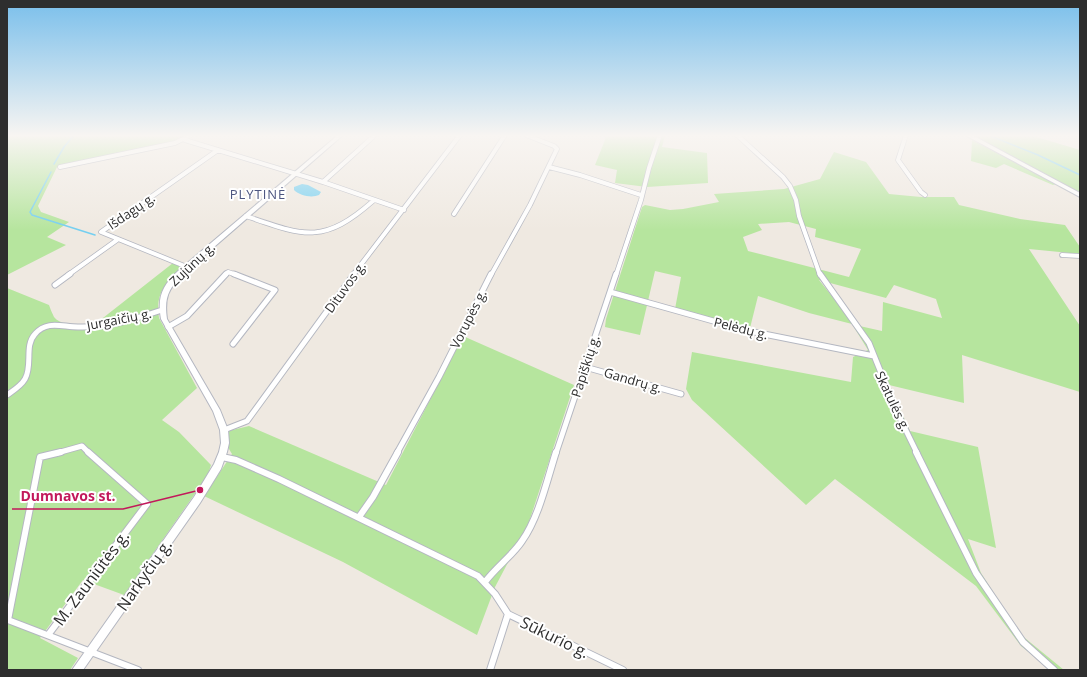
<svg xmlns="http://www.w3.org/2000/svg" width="1087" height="677" font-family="'Open Sans',sans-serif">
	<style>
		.green { fill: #b6e59e; fill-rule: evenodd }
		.water { fill: #75cff0 }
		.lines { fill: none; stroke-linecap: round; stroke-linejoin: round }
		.stream { stroke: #75cff0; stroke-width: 1.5 }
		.minor-far2-casing { stroke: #b4b7c1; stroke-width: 5.5 }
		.minor-far1-casing { stroke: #b4b7c1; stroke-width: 7 }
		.minor-casing { stroke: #b4b7c1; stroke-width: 8 }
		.secondary-casing { stroke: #b4b7c1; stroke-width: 2 }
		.minor-far2 { stroke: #fff; stroke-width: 4 }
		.minor-far1 { stroke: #fff; stroke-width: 5 }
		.minor { stroke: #fff; stroke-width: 6 }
		.secondary { fill: #fff; fill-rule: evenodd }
		.labels { text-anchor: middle; stroke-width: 4; stroke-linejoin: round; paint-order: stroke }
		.far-quarter-label { font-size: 13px; letter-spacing: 1px; fill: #4d5680; stroke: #fff }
		.street-label { font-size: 13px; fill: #2e2e2e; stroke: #fff }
		.near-street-label { font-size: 16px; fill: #2e2e2e; stroke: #fff }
		.leader { fill: none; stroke: #c2185b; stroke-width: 1.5 }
		.callout-dot { fill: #c2185b; stroke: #fff; stroke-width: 1.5 }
		.callout-label { font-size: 14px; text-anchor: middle; font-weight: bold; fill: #c2185b; stroke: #fff; stroke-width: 4; stroke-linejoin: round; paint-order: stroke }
	</style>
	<rect width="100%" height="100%" fill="#efe9e1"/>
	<path class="green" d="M7,135H188L173,142L57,167L38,206L41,212L69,222L47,237L66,245L7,275Z
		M606,135H665L662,147L707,153L708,183L647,187L615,183L617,170L595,165L605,140Z
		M969,135H1030L1080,150V193Z
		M972,140L1056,184L1053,185L1004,164L996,168L971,161Z
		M834,152L866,162L889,194L921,197H954L959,205L1020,219L1065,225L1080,247V254L1029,249L1080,326V392L962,355L964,403L889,385L910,431L978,447L996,548L968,539L981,573L1020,634L1064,670H1052L1021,646L976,586L835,479L806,505L692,400L686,389L692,352L851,382L853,357L868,350L852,324L809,313L758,296L750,328L675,309L681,277L655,271L640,335L605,327L606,319L642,207L645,205L670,210L683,209L719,202L714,194L784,189L820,179ZM789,222L816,229L815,237L861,249L849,277L748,251L743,237L762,230L758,224ZM819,280L886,298L894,285L936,299L942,318L883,302L882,331L855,325Z
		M173,263L184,266C166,283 155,292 159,318L197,388L162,420L179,432L211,465L208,475L124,595L83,580L40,638L78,658L70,670H7V288L49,305C50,308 52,313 54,317C62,327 82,325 94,325Z
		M463,336L574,385L528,525L495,587L477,635L343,562L204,496L232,454L229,449L228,431L249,426L386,485Z"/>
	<path class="water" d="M302,184L308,185L321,192L319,195C312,198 300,196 294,190V187Z"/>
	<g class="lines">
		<path class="stream" d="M988,135L1038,155L1080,175
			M54,164L64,147L74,135
			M51,172L30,212L32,215L95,235"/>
		<g class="minor-far2-casing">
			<path id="minor-far2" d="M737,135L783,177L790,186L796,200L799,216L820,275
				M906,135L898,160L921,192L925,195
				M185,140L323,182L404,210
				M60,167L175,143L191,135
				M549,167L580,175L641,195
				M323,182L375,135
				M454,214L505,135
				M246,216C304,236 323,245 373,201
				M1062,255L1080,256
				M187,267L101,232L218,150
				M68,275L117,240
				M225,275L228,272L237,275
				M353,275L460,135
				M491,275L530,205L557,149L554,146L526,135
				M616,275L641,200L649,168L660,135"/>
		</g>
		<g class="minor-far1-casing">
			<path id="minor-far1" d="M820,274L869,343L896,410L917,453
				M55,285L70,274
				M610,292L749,331L874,356
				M168,327L187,316L226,274
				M233,344L275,290L234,274
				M585,367L681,394
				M7,395C14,390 21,386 25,379C33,365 24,346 35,334C47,320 62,327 78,327C107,328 135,319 162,310
				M224,430L247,421L354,274
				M57,453L82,446L89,453
				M397,453L439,377L491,274
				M556,453L616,274"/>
		</g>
		<g class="minor-casing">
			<path id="minor" d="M61,452L40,457L8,620L138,670
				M916,452L976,573L1023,642L1054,670
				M222,457L236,460L279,479L478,576L495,594L508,614
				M359,517L373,497L398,452
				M485,582C496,567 512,556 522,541C539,517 547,480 556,452
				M508,614L623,670
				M48,635L147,504L88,452
				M490,670L508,614"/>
		</g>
		<g class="secondary-casing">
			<path id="secondary" d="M338,135H343L183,274C168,289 164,298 167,319L220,410L228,430L229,443L227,452L221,469L200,503L83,670H72L194,497L214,464L219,452L221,443L220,430L213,411L161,319C157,297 162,286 178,271Z
				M965,135H972L1080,193V197Z"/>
		</g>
		<use href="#minor-far2" class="minor-far2"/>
		<use href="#minor-far1" class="minor-far1"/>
		<use href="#minor" class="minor"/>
		<use href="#secondary" class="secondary"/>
	</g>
	<linearGradient id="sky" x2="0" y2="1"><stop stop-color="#7abfeb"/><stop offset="0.59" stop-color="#f8f5f2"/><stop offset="1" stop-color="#f8f5f2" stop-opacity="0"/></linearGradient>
	<rect width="1087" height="230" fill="url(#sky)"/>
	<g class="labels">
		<g class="far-quarter-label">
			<text x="258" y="199">PLYTINĖ</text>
		</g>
		<g class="street-label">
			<text transform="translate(131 211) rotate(-34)" y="5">Išdagų g.</text>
			<text transform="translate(192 264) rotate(-43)" y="5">Zujūnų g.</text>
			<text transform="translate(345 287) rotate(-54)" y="5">Dituvos g.</text>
			<text transform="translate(119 319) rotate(-11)" y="5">Jurgaičių g.</text>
			<text transform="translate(468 319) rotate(-63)" y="5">Vorupės g.</text>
			<text transform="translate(741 328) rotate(14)" y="5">Pelėdų g.</text>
			<text transform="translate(585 366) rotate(-72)" y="5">Papiškių g.</text>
			<text transform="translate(633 380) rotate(16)" y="5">Gandrų g.</text>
			<text transform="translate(893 401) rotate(65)" y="5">Skatulės g.</text>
		</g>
		<g class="near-street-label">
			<text transform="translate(144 575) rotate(-55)" y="6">Narkyčių g.</text>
			<text transform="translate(91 578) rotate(-53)" y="6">M. Zauniūtės g.</text>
			<text transform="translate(555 637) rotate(26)" y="6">Sūkurio g.</text>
		</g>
	</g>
	<path class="leader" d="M200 490L123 509H12"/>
	<circle class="callout-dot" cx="200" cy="490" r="4"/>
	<g class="callout-label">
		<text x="68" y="501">Dumnavos st.</text>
	</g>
	<rect width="1087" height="677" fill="none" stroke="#2e2e2e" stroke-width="16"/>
</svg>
